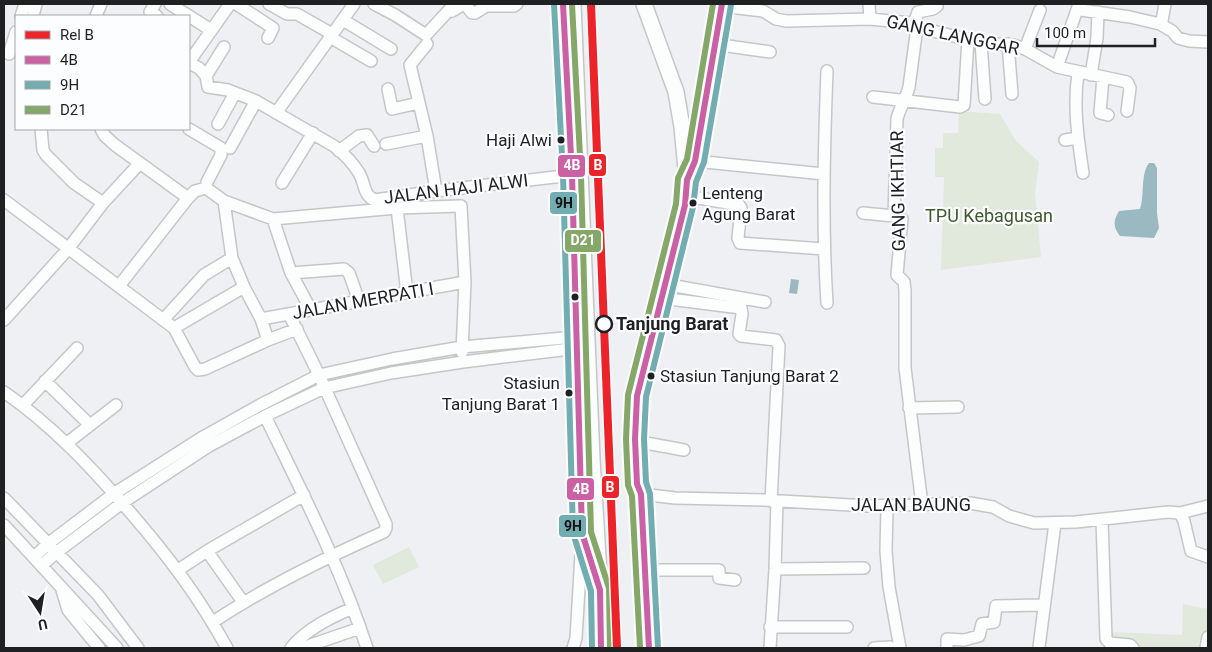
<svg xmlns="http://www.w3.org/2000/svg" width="1212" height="652" font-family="Roboto,sans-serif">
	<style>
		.green { fill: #e1e9dd }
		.water { fill: #9bb9c1 }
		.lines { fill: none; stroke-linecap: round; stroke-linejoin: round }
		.minor-casing { stroke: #c5c6c8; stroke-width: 14 }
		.major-casing { stroke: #c5c6c8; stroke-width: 18 }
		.minor { stroke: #fcfdfd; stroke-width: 11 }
		.major { stroke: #fcfdfd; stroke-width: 15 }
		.bus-1-casing { stroke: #fbfdff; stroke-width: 10 }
		.bus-2-casing { stroke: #fbfdff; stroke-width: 10 }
		.bus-3-casing { stroke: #fbfdff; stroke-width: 10 }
		.bus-1 { stroke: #cb60a4; stroke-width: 6 }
		.bus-2 { stroke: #71adb1; stroke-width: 6 }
		.bus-3 { stroke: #85a868; stroke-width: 6 }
		.rail-1-casing { stroke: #fbfdff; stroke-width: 11 }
		.rail-1 { stroke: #ec2329; stroke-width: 8 }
		.bus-dot { fill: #1f2022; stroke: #fbfdff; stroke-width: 2 }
		.stop-dot { fill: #fbfdff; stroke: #1f2022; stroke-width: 2.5 }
		.labels { text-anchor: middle; stroke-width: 4.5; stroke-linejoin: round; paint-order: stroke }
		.bus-label { font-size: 17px; fill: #1f2022; stroke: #fbfdff; text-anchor: end }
		.street-label { font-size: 18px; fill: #1f2022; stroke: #fbfdff }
		.park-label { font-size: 18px; fill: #41592a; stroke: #fbfdff }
		.stop-label { font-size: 18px; font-weight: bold; fill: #1f2022; stroke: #fbfdff; text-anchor: start }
		.line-badge { stroke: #fbfdff; stroke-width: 2 }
		.badge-label { font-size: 14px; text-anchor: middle; font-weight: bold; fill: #fff }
		.pale-badge-label { font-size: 14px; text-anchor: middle; font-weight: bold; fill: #111 }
	</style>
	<rect width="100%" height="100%" fill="#eef0f3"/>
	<path class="green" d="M959,111L1000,114L1016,141L1039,162L1035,193L1041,257L941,270L944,177H935V148H943V133H958Z
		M409,547L419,567L383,584L373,565Z
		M1183,604L1208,609L1207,648H1124L1110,645L1109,632L1182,635Z"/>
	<path class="water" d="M1149,163H1154L1157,168V213L1159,228L1154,238L1120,236C1113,227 1113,221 1119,211L1140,209C1145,195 1140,175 1149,163Z
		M791,279L799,280L797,294L789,293Z"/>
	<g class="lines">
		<g class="minor-casing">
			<path id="minor" d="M155,4L150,12L157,16
				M170,4L211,30
				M236,4L273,28L268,38
				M269,4L287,14H297L332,34
				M374,4L395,15L426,35L450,9L452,11L464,4
				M465,4L472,13H475L486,6H514L517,4
				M869,4L870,19
				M1079,4L1081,10L1130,17L1160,24L1172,31L1178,38L1189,41L1208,42
				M721,6L763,11L776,19L786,21L870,19L911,23L917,27L981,43L1013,45L1025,49L1057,67L1127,82L1130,88L1127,111
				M21,16L25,4
				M33,16L36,4
				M96,16L101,4
				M343,20L391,49
				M914,24L918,12L933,9L937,6L936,4
				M1160,24L1162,21L1165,4
				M917,27L909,87C906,99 900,107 897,119L894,216L902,219L897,275L904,282L905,290V368L922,505
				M330,37L371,61
				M981,43L985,99
				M427,44L410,65L427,136L436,191
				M714,44L770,52
				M1008,44L1012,94
				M1025,49L1040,10
				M9,54L16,32
				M189,62L230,4
				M189,63L199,68L206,76L208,87L228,90L256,101L334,146C343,153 353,163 359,173C365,182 363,196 375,200L436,191L572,175
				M1057,67L1079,4
				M1078,73C1073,107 1078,139 1083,173
				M1091,75L1097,38L1098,12
				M206,76L224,47
				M1103,77L1100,113L1108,115
				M388,89L392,109L419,103
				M873,97L960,107L964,105L968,39
				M276,113L354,4
				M218,124L235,93
				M41,129L43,150L46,155L74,183L103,203
				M101,129L105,136L115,145L188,198
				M189,129L221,148V155L207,182
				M1065,140L1078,138
				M386,144L427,136
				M230,148L256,101
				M339,151L359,136L367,135L374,146
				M695,161L824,174
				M282,183L313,133
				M687,196L739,205L741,208L738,238L740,243L824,249
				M4,200L174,328L195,367L198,370L205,369L268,340L297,329
				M224,201L232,258L244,287L261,319L268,340
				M397,208L407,293
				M863,213L894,216
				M273,219L291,273L311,310
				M291,273L344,269L349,273L359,301
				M664,284L765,302
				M119,286L188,198L195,191L206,188L224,201L273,219L397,208L461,206L465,282L462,352
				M661,298L741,308L742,314L739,334L741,336L776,340L779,346L771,501
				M827,303C822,226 824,149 827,71
				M261,319L465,282
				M4,320L68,249L103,203L140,163
				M163,320L204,275L232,258
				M174,328L244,287
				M45,381L90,425
				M4,392C52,425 92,468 130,512C168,556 199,597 227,648
				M23,405L77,348
				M909,408L958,407
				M265,416C302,492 341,568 367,648
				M635,441L684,450
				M67,443L116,405
				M641,494L675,498L764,500L868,506L970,503L993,507L1009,516L1034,523L1076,522L1168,512L1180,513L1184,521L1191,551L1208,557
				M4,498L98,595L138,648
				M887,507L886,551L889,587L900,648
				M1180,513L1208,506
				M1102,520L1106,639L1110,643L1130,645L1133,648
				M4,525L117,648
				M207,551L243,602
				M34,557L49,543L115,493L156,467L203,437L260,405L319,375L392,359L462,347L564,338L576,339
				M42,565L57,552L122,503L209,446L265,416L324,388L391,373L463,362L570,349L577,358
				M775,569L864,568
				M178,570L207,551L304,495
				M645,570H719V578L735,580
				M62,590L68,610L99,648
				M213,622C267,586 325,558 384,532L386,528V524L319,375L289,314
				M770,627H847
				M1039,647L1055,523
				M291,648C306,629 331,617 353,608
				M302,648L360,628
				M573,648L576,638L582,538
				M770,648L775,569L777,501
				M874,648L890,647
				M947,648V639L964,640L979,636L982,624L994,622L996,606L1043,605
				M1206,648L1208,637"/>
		</g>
		<g class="major-casing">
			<path id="major" d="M573,4L592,459L600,590L601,648
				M644,4L676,92L682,127L687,180L685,205L637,396L635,439L637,484L641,494L649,648
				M689,176L695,161L722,4
				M574,258L582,533L593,565"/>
		</g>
		<use href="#minor" class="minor"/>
		<use href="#major" class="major"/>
		<g class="bus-1-casing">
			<path id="bus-1" d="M563,4L572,175L582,533L600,590L601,648
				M649,648L641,494L637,484L635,439L637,396L685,205L687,180L695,161L722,4"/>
		</g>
		<g class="bus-2-casing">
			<path id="bus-2" d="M554,4L563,175L573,533L591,591L592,648
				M658,648L650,494L646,482L644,439L646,397L693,207L696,182L704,162L731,5"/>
		</g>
		<g class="bus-3-casing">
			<path id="bus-3" d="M572,4L581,175L591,532L609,588L610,648
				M640,648L632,496L628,485L626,439L628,395L676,204L678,178L687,159L713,4"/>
		</g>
		<use href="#bus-1" class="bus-1"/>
		<use href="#bus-2" class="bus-2"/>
		<use href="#bus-3" class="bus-3"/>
		<g class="rail-1-casing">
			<path id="rail-1" d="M591,4L617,648"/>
		</g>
		<use href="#rail-1" class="rail-1"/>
	</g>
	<g class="bus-dot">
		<circle cx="561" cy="140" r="4.5"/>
		<circle cx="693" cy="203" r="4.5"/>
		<circle cx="575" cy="297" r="4.5"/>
		<circle cx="651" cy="376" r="4.5"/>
		<circle cx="569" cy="393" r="4.5"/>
	</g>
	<circle class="stop-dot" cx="604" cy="324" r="8"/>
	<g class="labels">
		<g class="bus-label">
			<text x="552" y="146">Haji Alwi</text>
			<text x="702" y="199" text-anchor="start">Lenteng<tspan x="702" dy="21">Agung Barat</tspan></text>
			<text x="660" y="382" text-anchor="start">Stasiun Tanjung Barat 2</text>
			<text x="560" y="389">Stasiun<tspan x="560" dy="21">Tanjung Barat 1</tspan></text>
		</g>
		<g class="street-label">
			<text transform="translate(953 35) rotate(12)" y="6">GANG LANGGAR</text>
			<text transform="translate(456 189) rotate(-7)" y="6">JALAN HAJI ALWI</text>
			<text transform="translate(898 191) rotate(-91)" y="6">GANG IKHTIAR</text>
			<text transform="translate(363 301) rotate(-10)" y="6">JALAN MERPATI I</text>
			<text x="911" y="511">JALAN BAUNG</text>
		</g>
		<g class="park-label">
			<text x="989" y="222">TPU Kebagusan</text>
		</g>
		<g class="stop-label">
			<text x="616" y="330">Tanjung Barat</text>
		</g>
	</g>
	<g class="line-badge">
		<rect x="588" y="153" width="19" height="24" rx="5" fill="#ec2329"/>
		<rect x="557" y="154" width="29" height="24" rx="5" fill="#cb60a4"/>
		<rect x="549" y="191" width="29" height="24" rx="5" fill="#71adb1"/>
		<rect x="564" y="229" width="38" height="24" rx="5" fill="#85a868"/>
		<rect x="601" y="475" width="19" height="24" rx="5" fill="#ec2329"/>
		<rect x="566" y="477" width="29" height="24" rx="5" fill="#cb60a4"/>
		<rect x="558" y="514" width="29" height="24" rx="5" fill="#71adb1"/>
	</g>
	<g class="badge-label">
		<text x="598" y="170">B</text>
		<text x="572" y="170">4B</text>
		<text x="583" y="245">D21</text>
		<text x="610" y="492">B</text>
		<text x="581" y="494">4B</text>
	</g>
	<g class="pale-badge-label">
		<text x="564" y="208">9H</text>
		<text x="573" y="531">9H</text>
	</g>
	<rect width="1212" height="652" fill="none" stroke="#1f2022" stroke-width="10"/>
	<rect x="15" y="15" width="175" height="115" fill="#fbfdff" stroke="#a3a5a7"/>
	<rect x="25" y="31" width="25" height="8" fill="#ec2329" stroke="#a3a5a7"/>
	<text x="60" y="40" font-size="15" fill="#1f2022">Rel B</text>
	<rect x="25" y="56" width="25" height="8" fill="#cb60a4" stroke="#a3a5a7"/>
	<text x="60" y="65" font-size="15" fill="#1f2022">4B</text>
	<rect x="25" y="81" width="25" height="8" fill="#71adb1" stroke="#a3a5a7"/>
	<text x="60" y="90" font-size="15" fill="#1f2022">9H</text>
	<rect x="25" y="106" width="25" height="8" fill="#85a868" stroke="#a3a5a7"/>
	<text x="60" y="115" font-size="15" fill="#1f2022">D21</text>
	<g transform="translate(40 612) rotate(168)" stroke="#fbfdff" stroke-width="4" paint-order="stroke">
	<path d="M0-4L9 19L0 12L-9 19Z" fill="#1f2022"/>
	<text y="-8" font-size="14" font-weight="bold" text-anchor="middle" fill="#1f2022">U</text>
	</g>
	<path d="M1037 38v8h118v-8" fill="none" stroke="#1f2022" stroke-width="2.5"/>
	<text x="1044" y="38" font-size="15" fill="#1f2022" stroke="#fbfdff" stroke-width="4" paint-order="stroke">100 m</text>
</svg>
